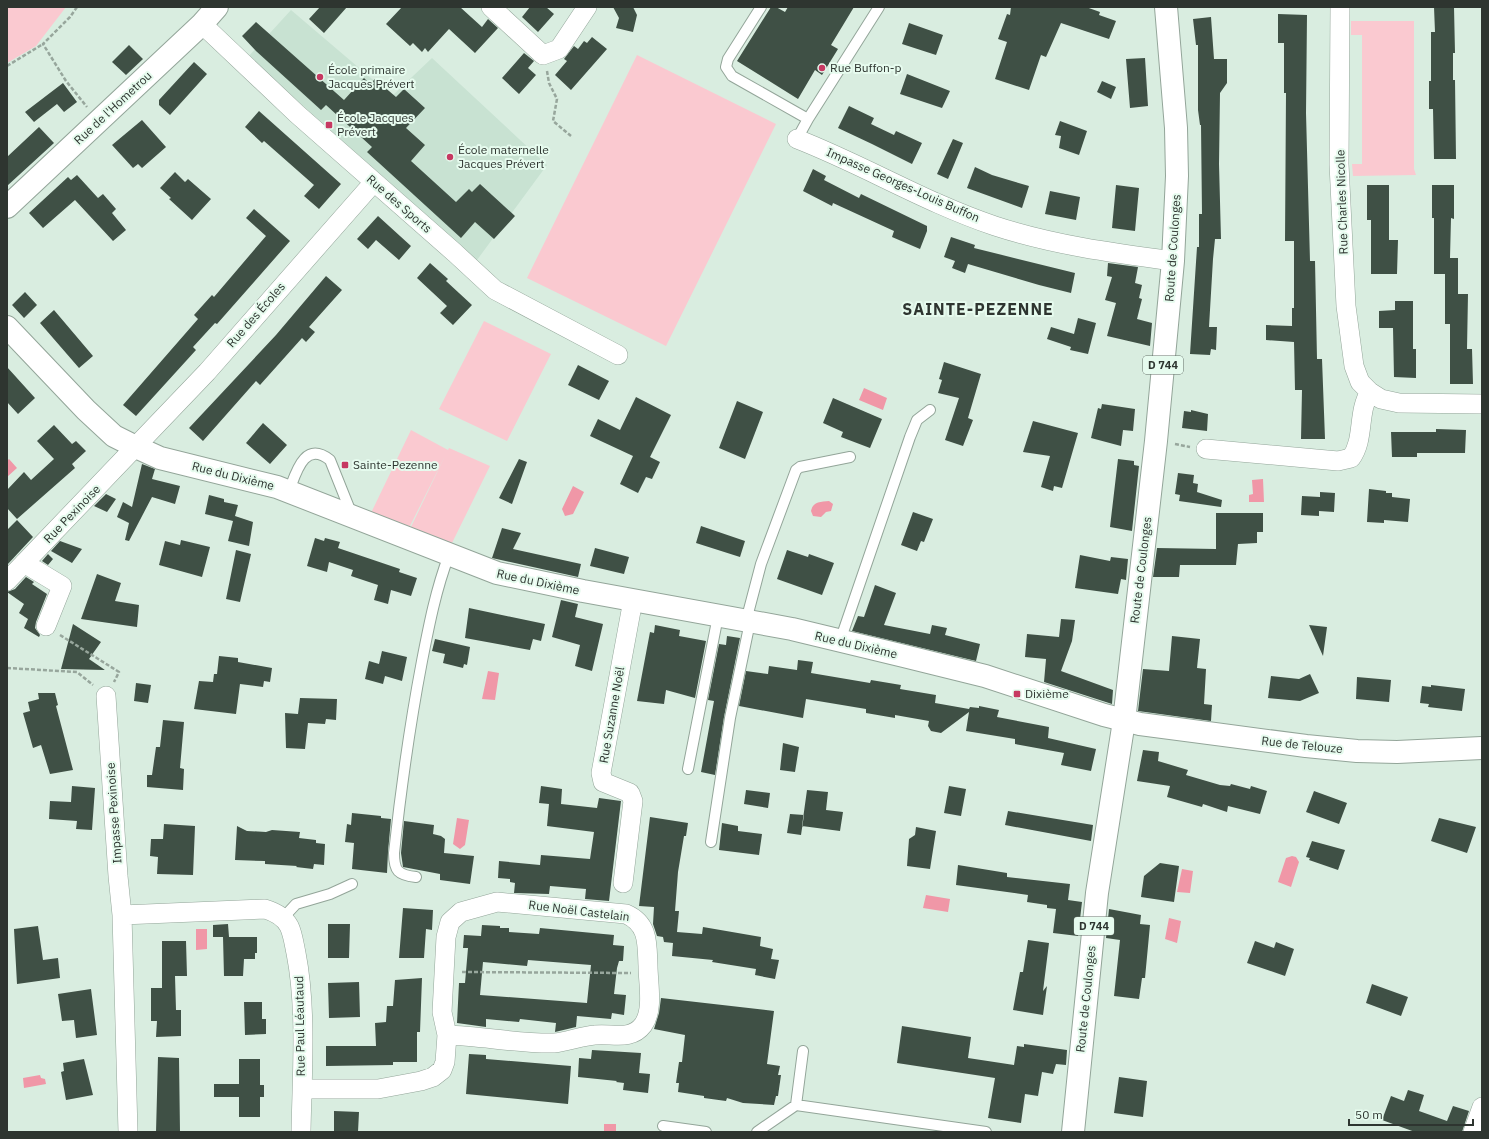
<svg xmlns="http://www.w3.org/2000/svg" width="1489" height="1139" font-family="'IBM Plex Sans',sans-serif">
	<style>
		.built { fill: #c8e2d2 }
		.green { fill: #fac9d0 }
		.water { fill: #f097a7 }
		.building { fill: #3f5045; fill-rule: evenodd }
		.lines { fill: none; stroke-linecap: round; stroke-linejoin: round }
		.service-casing { stroke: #93a599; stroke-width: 12 }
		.minor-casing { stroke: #93a599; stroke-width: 20 }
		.tertiary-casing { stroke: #93a599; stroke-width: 24 }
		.primary-casing { stroke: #93a599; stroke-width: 24 }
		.path { stroke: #97a69c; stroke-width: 2.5; stroke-dasharray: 4 2; stroke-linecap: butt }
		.service { stroke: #fff; stroke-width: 10 }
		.minor { stroke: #fff; stroke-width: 19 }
		.tertiary { stroke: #fff; stroke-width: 22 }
		.primary { stroke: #fff; stroke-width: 22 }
		.poi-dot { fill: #c73962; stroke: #e6fbee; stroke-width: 1.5 }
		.labels { text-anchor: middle; stroke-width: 4; stroke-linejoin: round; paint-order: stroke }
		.shield { fill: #e6fbee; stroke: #657069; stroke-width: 1 }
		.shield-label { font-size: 11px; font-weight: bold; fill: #2e3530 }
		.poi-label { font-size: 12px; fill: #2e3530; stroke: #e6fbee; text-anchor: start }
		.street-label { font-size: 12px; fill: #2e3530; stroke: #e6fbee }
		.district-label { font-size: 16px; font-weight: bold; letter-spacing: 1px; fill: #2e3530; stroke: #e6fbee }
	</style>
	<rect width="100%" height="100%" fill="#d9ede0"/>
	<path class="built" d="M291,10L392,96L432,58L547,165L477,260L248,57Z"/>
	<path class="green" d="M7,7H66L36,46L7,63Z
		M1351,21H1414V169L1416,175L1353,176L1352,164H1362V35H1351Z
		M637,55L776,124L666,346L527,278Z
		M484,321L551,354L507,441L439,409Z
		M411,430L448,450L449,448L490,466L451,545L410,529L445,456L409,528L371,513Z"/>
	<path class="water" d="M864,388L887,398L883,410L859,400Z
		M9,459L17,468L7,477V461Z
		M1263,479L1264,502H1249V495L1253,494L1252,480Z
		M573,486L584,492L573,514L565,516L562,509Z
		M829,501L833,504L831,511L826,512L821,517L813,516L811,511C813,501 821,502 829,501Z
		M488,671L499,673L495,700L482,699Z
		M457,818L469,820L465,845L460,849L453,844Z
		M1292,856L1296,857L1299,862L1291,887L1278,882L1286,858Z
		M1182,869L1193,871L1190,893L1177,892Z
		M926,895L950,899L948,912L923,908Z
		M1169,918L1181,921L1177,943L1165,939Z
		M196,929H207V949L196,950Z
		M40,1075L41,1078L45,1079L46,1084L24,1088L23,1078Z
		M604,1124H616V1132H604Z"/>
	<path class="building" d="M320,7H347L324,33L309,19Z
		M402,7H460L482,27L488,19L498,28L475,53L449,29L428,52L425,48L422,52L413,43L410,46L386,24Z
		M530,7H546L554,14L538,32L522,17Z
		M613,7H633L637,15L633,32L616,28L619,18Z
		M771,7H776L785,12L788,7H854L831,45L838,49L822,75L815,70L798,99L737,61Z
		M1011,7H1086L1100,12L1099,15L1116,21L1109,39L1061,23L1046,57L1041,55L1029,90L995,79L1007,42L998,39L1007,14L1010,15Z
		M1434,7H1454L1455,53H1453V80H1455L1456,159H1434L1433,109H1429V81H1431V32H1435Z
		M1278,14L1307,15L1306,113L1310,261H1315L1317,359H1322L1325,439H1301L1302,390H1295L1294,342L1266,340V325L1292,326V308H1294V241H1285L1286,93H1284V43H1278Z
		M1211,17L1214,59H1227V83L1220,93L1219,164L1221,239H1215L1213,259L1209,327H1217L1216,350L1211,349L1210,355L1190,354L1197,247H1199V214H1202L1201,125H1200L1198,110V45H1196L1193,19Z
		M256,22L344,100L364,78L370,84L375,79L396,97L404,89L425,108L406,128L425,145L411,161L456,202L469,189L472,192L480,184L515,216L494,239L475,222L461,238L367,152L372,147L326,105L321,110L256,51L242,36Z
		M909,23L943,35L936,55L902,44Z
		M592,37L607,49L571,90L555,75L567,61L564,59L574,46L578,49L584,41L587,43Z
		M129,45L143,59L126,75L112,62Z
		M524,53L534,61L528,68L536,75L519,94L502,78Z
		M1145,58L1148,106L1130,108L1126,59Z
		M194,62L207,74L170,115L159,105V100Z
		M907,74L950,91L942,108L900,94Z
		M1102,81L1116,87L1111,99L1097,92Z
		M63,83L77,102L64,112L57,104L34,122L25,112Z
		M849,106L874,118L871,124L894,135L896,131L922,143L912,164L872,144L838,128Z
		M259,111L341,184L319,209L304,196L314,185L264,141L262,143L245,127Z
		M142,120L166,147L142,168L138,164L133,168L112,145Z
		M1060,121L1087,131L1079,155L1059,148L1061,136L1055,135Z
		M39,127L54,143L7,186V157Z
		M953,139L963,143L948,179L937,174Z
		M975,167L992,175L1029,186L1022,208L967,188Z
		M813,169L826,176L824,180L859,198L861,194L927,226V231L920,249L892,237L894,231L833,203L832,206L803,191Z
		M175,172L185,182L188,179L211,199L192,220L169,199L171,198L160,188Z
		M77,175L98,198L103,194L116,209L112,213L126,230L113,241L75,200L43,228L29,213L68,177L71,180Z
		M1116,185L1139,188L1135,231L1112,228Z
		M1367,185H1389V240H1398L1397,274H1371V220H1367Z
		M1432,185H1454V219L1451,218L1450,258H1458V294H1468L1467,349H1472L1473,384H1450V324H1445V274H1434V218H1432Z
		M1050,191L1080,197L1076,220L1045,214Z
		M254,209L290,241L217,324L215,323L193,347L196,350L136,416L123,405L198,319L194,315L212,295L214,297L266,236L246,218Z
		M378,216L411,246L399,260L376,240L368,249L357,239Z
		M951,237L975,245L974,248L1075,273L1071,293L1039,285L968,264L965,273L952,268L955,261L944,257Z
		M430,263L448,279L446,281L472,305L453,325L440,313L447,306L417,278Z
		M1108,263L1138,267L1135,283L1142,285L1139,298L1142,299L1137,319L1152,323L1150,346L1107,336L1116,303L1105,300L1112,277L1107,276Z
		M326,276L342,290L309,327L315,332L306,342L302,338L260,385L256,381L203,441L189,428L276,335Z
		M25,292L37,305L24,318L12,305Z
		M1395,301H1413V349H1416V378L1394,377L1393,328H1379V311L1395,310Z
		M54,310L93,356L79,368L40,323Z
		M1078,318L1096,323L1088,354L1070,350L1071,347L1047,339L1051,327L1074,334Z
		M944,362L981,374L968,418L973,420L963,446L945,440L959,398L938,393L942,380L939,379Z
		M578,365L609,381L599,400L568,385Z
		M7,367L35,398L18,414L7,402Z
		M636,397L671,415L650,457L660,462L652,479L646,477L638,493L620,484L633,456L590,436L598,419L620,430Z
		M833,398L882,419L870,448L841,437L843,432L823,423Z
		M737,401L763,412L745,459L719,448Z
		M1102,404L1135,409L1133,431L1123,430L1121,446L1091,438L1098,408L1101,409Z
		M1191,410L1208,414L1207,431L1182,428L1184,411L1191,412Z
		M1033,421L1078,433L1062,488L1054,486L1053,491L1041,487L1050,456L1023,452Z
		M263,423L287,445L270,464L246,443Z
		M54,425L72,444L76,441L86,451L72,464L75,468L17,519L7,508V490L24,472L31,480L54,459L37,441Z
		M1436,429L1466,430L1465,453H1417V457H1392L1391,432H1436Z
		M519,459L527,462L512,504L499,498Z
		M1118,459L1134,461V465L1139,466L1132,531L1110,527Z
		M142,464L155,469L152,479L180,486L175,504L152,497L129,541L125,540L129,523L117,517L123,502L132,507Z
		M1178,473L1194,475L1193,483L1198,484L1197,492L1222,500L1221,507L1179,501L1180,495L1175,494Z
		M1369,489L1386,491V493H1392V497L1410,499L1408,522L1384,520V523L1367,522Z
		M1320,492L1335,493L1334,512L1319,511V516L1301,515L1302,496L1320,497Z
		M106,494L116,499L107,512L94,506Z
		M209,495L224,499V502L238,505L235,516L253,522L249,546L228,541L233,521L205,514Z
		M913,512L933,519L924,542L921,541L917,551L901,545Z
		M1216,513H1263V532H1257V543L1238,544L1236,565H1180L1179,577H1153L1157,548L1216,549Z
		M17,520L33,537L7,565V530Z
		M701,526L745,541L740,557L696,543Z
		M502,528L521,533L513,549L581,564L578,577L492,558Z
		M315,538L324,541L325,538L340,542L338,548L400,569L399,572L417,578L411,596L391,590L388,604L374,600L378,585L351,576L353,570L329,562L327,572L307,566Z
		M181,540L210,547L202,577L159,565L165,541L180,545Z
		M60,541L82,549L72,563L51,551Z
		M595,548L629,557L624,574L590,566Z
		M236,550L251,554L240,602L226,599Z
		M787,550L808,557L809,554L834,563L822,595L777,579Z
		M48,554L53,559L48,565L42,561Z
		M1080,555L1110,561L1111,557L1128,559L1126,580L1121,579L1118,594L1075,588Z
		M97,574L121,583L115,601L139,605L137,627L81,619Z
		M26,577L34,582L32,584L47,594L36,622L35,628L40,635L39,637L24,628L28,619L19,613L24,604L7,592L15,589Z
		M875,585L896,593L884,625L930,634L932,625L947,628L945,635L980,644L976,661L852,631L858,616L864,617Z
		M561,600L578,604L575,617L603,624L592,671L575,666L580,645L552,637Z
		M469,608L545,624L541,641L533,639L530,650L465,638Z
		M1061,619L1075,620L1072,641L1061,671L1113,690L1112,704L1044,682L1046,659L1025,657L1027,634L1059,637Z
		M73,624L101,642L89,659L105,670L61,669Z
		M655,625L680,630L679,636L706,641L695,698L666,690L664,704L637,701L650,632L654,633Z
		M1309,625L1327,627L1323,656Z
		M727,636L740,638L724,717L715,775L701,772L714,701L708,700L719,644L726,645Z
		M1172,636L1200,639L1197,668L1206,669L1204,704L1212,705L1211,721L1138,711L1143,669L1169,671Z
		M435,639L470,647L467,665L464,664L463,668L443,663L445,654L432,651Z
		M382,651L407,657L402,681L385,676L383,684L365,679L369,661L379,664Z
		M219,656L238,658V662L272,668L270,682L264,681L263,687L240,684L236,714L194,709L199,681L213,682L214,674H217Z
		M798,660L813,662L811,673L870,683L871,680L901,685L900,689L936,695L935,703L969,709L970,707L979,708V706L999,710L997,717L1049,727L1048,738L1096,749L1091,771L1061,765L1064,753L1015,744V739L966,731L969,712L941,733L931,731L928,726L929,721L895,715V718L866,713V709L806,699L803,718L739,706L746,671L768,674L769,666L797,670Z
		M1310,674L1319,693L1300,701L1268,698L1271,676L1299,679Z
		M1357,677L1391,680L1389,702L1356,699Z
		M136,683L151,685L148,703L134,701Z
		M1431,685L1465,689L1462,711L1428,707L1429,704L1420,703L1422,686L1431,687Z
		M38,693H55L58,705L56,706L73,770L50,774L41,745L33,748L23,713L30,711L28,702L39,699Z
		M300,698L337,699L336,720L326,719L325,724L308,723L305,749L286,748L285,713L298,714Z
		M163,720L184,722L180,768L184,769L183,790L147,787V775H152L156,747H160Z
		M783,743L799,747L795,772L780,770Z
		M1143,750L1159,752L1158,761L1188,770L1186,775L1220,785L1230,786L1231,784L1250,789L1251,786L1267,791L1260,814L1228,806L1227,812L1203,804L1202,807L1167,797L1170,786L1137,781Z
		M72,786L95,788L92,830L76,829L77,821L49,819L50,801L71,802Z
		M541,786L562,789L561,804L597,808L599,798L621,801L609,901L585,899L586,889L550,886L549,894L514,893L515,883L510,882V879L498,878L499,861L540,865L541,855L590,859L594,832L547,826L549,804L539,803Z
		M949,786L966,789L961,816L944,813Z
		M746,790L770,793L768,808L744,804Z
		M807,790L828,792L826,810L843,812L840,831L802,826Z
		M1314,791L1347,803L1339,824L1306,812Z
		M1008,811L1093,825L1091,841L1005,825Z
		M352,813L381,816V818L391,819L388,852L387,873L352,869L354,843L345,842L347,824L351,825Z
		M790,814L804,815L801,835L787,833Z
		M650,817L688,823L686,836H684L678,872L675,911H679L677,932L702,934L703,927L761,937L760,946L773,949L771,959L779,960L775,979L755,975L756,969L712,962L713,960L672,956L673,943L664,942L663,937L657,936L653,924L654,907L639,906Z
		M1439,818L1476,827L1467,853L1431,841Z
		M404,821L434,825L433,834L441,836L445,839L444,853L474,856L470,884L440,880V874L403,867L401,853Z
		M722,823L738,826V831L762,834L759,855L719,850Z
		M164,824L195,826L193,875L157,874L158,857L150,856L151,839H163Z
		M237,826L247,831L266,832L272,830L300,832L299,838L316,840V843L325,844L324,865L314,864L313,869L296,867L297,866L265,864V861L235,860Z
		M916,827L936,831L930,869L907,866L909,839L915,835Z
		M1312,841L1345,850L1338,870L1309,860L1310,858L1306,857Z
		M1160,863L1179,866L1174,902L1141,897L1144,876Z
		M958,865L1007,873V877L1070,884L1068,900L1082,902L1078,936L1053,933L1056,909L1047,908V905L1027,902L1028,895L956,885Z
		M403,908L433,910L432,930L426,929L424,958H399Z
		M1109,909L1141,915L1140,924L1150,925L1145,978H1142L1139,999L1114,996L1120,940L1106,938Z
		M228,924L229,937H257V953H255V959H244L243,976H224L223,937H213V925Z
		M328,924H350L349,958H328Z
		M482,925L500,926V928H509V932L539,934L540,928L614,935L613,945L624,946L623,961H619L617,968L614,994L626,995L624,1015L612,1013L611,1019L577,1016L576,1027L555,1032L556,1023L520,1019L519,1022L486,1019V1027L457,1023L459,983H465L468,948H463L464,935L481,936ZM528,960L591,965L587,1003L480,995L483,962L527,966Z
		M38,926L43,960L58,958L60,978L17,984L14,929Z
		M1028,940L1049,943L1043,991L1047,986L1043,1015L1013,1010L1020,972H1023Z
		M162,941H186L187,976H175L176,1010H181V1036L156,1037L157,1021H151V988H162Z
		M1255,941L1274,948L1276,942L1294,949L1285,976L1247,963Z
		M422,978L420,1032H417V1062H393V1065L326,1066V1046H376L375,1023L386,1022L387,1006H393L395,980Z
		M359,982L360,1017L329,1018L328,983Z
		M1372,984L1408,997L1401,1016L1366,1003Z
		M91,989L97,1035L76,1038L74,1020L62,1021L58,994Z
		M661,998L774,1011L767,1064L780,1066L778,1075H781L778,1096H776L774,1105L743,1103L727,1098L726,1101L704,1098V1096L678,1092L679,1083H676L679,1062H682L685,1035L654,1029L659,1013Z
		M244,1002H262V1019H266V1034L245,1035Z
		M902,1026L971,1037L968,1058L1014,1065L1017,1046L1024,1047V1044L1067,1050L1066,1065L1056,1064L1053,1074L1042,1072L1038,1096L1025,1094L1021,1123L988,1118L995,1078L897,1063Z
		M592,1050L641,1053L639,1073L650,1074L648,1093L623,1090L624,1083L616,1082L617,1081L578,1077L579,1058L591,1059Z
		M469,1054L486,1055V1059L571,1066L568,1104L466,1094Z
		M158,1057L179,1058L180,1132H156Z
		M84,1059L93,1095L66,1100L61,1072L64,1071L63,1063Z
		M239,1059H260V1085H264V1097H260V1117H239V1097H214V1084H239Z
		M1119,1077L1147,1081L1143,1117L1114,1113Z
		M1408,1090L1424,1095L1419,1111L1447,1121L1453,1106L1469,1111L1462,1132H1415L1382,1120L1391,1096L1404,1101Z
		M334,1111L359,1112L358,1132H334Z"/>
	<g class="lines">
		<g class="service-casing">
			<path id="service" d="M761,7L728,59L726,67L732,76L808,119
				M797,139L808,119L879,7
				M289,491C296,473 304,440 330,460L352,515
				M746,621L761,564L796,470L800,467L850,457
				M840,641L910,437L917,420L930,410
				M688,769L718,616
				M711,842L730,718L750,622
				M416,877C398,875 394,871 394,853C401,788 410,724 422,661C429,625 436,589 449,555
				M283,918L296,904L330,894L352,884
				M796,1105L803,1051
				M663,1126L706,1132
				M757,1132L796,1105L986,1132"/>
		</g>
		<g class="minor-casing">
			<path id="minor" d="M491,7L543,55L559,49L587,7
				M1340,7L1339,164L1346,306L1354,366L1360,382L1370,392L1381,399L1399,403L1482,404
				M202,24L297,114L455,253L495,290L618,355
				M797,139C864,165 926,203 995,226C1053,245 1113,253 1173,261
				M1206,449L1338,461L1351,458C1365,439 1357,412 1370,392
				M24,563L62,586L46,626
				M7,581L207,372L374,182
				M106,696L118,876L122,915L128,1132
				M623,883L633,801L630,793L603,782L601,773L633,600
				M122,915L265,909C275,912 284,917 289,926C293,934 294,944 296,953C307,1009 302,1075 301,1132
				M302,1089H378L421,1081L433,1077L442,1070L445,1062L447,1035L442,1012L446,937L450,922L461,912L497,902L626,914C649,924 647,944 648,966C648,983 654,1010 643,1025C631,1041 612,1033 595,1035C581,1036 567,1042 554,1043C520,1044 482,1036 447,1035
				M1473,1132L1482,1107"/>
		</g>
		<g class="tertiary-casing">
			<path id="tertiary" d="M7,207L202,24L217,7
				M7,327L86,410L114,436L136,447L160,458L277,487L497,573L583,591L792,629L904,656L985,676L1104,715L1140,724L1306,746L1357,751L1397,752L1482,748"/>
		</g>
		<g class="primary-casing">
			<path id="primary" d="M1073,1132L1097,893L1124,721L1156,441L1173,261L1177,176L1176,128L1166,7"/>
		</g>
		<path class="path" d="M77,7L70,17L43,44L66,81L87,107
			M7,66L43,44
			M547,71L549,83L557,99L553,121L571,136
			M1175,444L1190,447
			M60,635L119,672L114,682
			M7,668L77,672L93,685
			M462,972L631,973"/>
		<use href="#service" class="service"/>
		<use href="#minor" class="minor"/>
		<use href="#tertiary" class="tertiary"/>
		<use href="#primary" class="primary"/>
	</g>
	<g class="poi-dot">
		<circle cx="822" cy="68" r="4"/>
		<circle cx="320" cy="77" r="4"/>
		<rect x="325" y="121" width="8" height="8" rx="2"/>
		<circle cx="450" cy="157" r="4"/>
		<rect x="341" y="461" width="8" height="8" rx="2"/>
		<rect x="1013" y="690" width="8" height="8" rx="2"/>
	</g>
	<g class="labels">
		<g class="shield">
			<rect x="1143" y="356" width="40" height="18" rx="3"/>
			<rect x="1074" y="917" width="40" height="18" rx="3"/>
		</g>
		<g class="shield-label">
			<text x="1163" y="369">D 744</text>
			<text x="1094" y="930">D 744</text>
		</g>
		<g class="poi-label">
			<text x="830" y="72">Rue Buffon-p</text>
			<text x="328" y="74">École primaire<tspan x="328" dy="14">Jacques Prévert</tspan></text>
			<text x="337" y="122">École Jacques<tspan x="337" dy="14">Prévert</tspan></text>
			<text x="458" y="154">École maternelle<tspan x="458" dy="14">Jacques Prévert</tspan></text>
			<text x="353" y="469">Sainte-Pezenne</text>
			<text x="1025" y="698">Dixième</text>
		</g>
		<g class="street-label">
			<text transform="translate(113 108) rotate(-43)" y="4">Rue de l'Hometrou</text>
			<text transform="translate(903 185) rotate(24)" y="4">Impasse Georges-Louis Buffon</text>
			<text transform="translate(1342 202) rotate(-92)" y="4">Rue Charles Nicolle</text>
			<text transform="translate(399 204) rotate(41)" y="4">Rue des Sports</text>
			<text transform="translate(1173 248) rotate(-86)" y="4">Route de Coulonges</text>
			<text transform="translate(256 315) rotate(-49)" y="4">Rue des Écoles</text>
			<text transform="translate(233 476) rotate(14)" y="4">Rue du Dixième</text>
			<text transform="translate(72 514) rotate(-46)" y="4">Rue Pexinoise</text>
			<text transform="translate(1141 570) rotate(-83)" y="4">Route de Coulonges</text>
			<text transform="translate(538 582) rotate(12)" y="4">Rue du Dixième</text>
			<text transform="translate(856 645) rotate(13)" y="4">Rue du Dixième</text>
			<text transform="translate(612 715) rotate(-80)" y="4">Rue Suzanne Noël</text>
			<text transform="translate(1302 745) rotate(6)" y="4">Rue de Telouze</text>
			<text transform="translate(114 813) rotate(-94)" y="4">Impasse Pexinoise</text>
			<text transform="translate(579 911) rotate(7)" y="4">Rue Noël Castelain</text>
			<text transform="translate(1086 999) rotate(-84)" y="4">Route de Coulonges</text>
			<text transform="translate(300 1026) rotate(-91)" y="4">Rue Paul Léautaud</text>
		</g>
		<g class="district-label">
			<text x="978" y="315">SAINTE-PEZENNE</text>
		</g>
	</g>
	<rect width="1489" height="1139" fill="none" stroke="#2e3530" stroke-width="16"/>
	<path d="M1349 1119v6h124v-6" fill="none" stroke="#2e3530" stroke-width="2"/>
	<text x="1355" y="1119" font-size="12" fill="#2e3530" stroke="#e6fbee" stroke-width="3" paint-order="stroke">50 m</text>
</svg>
